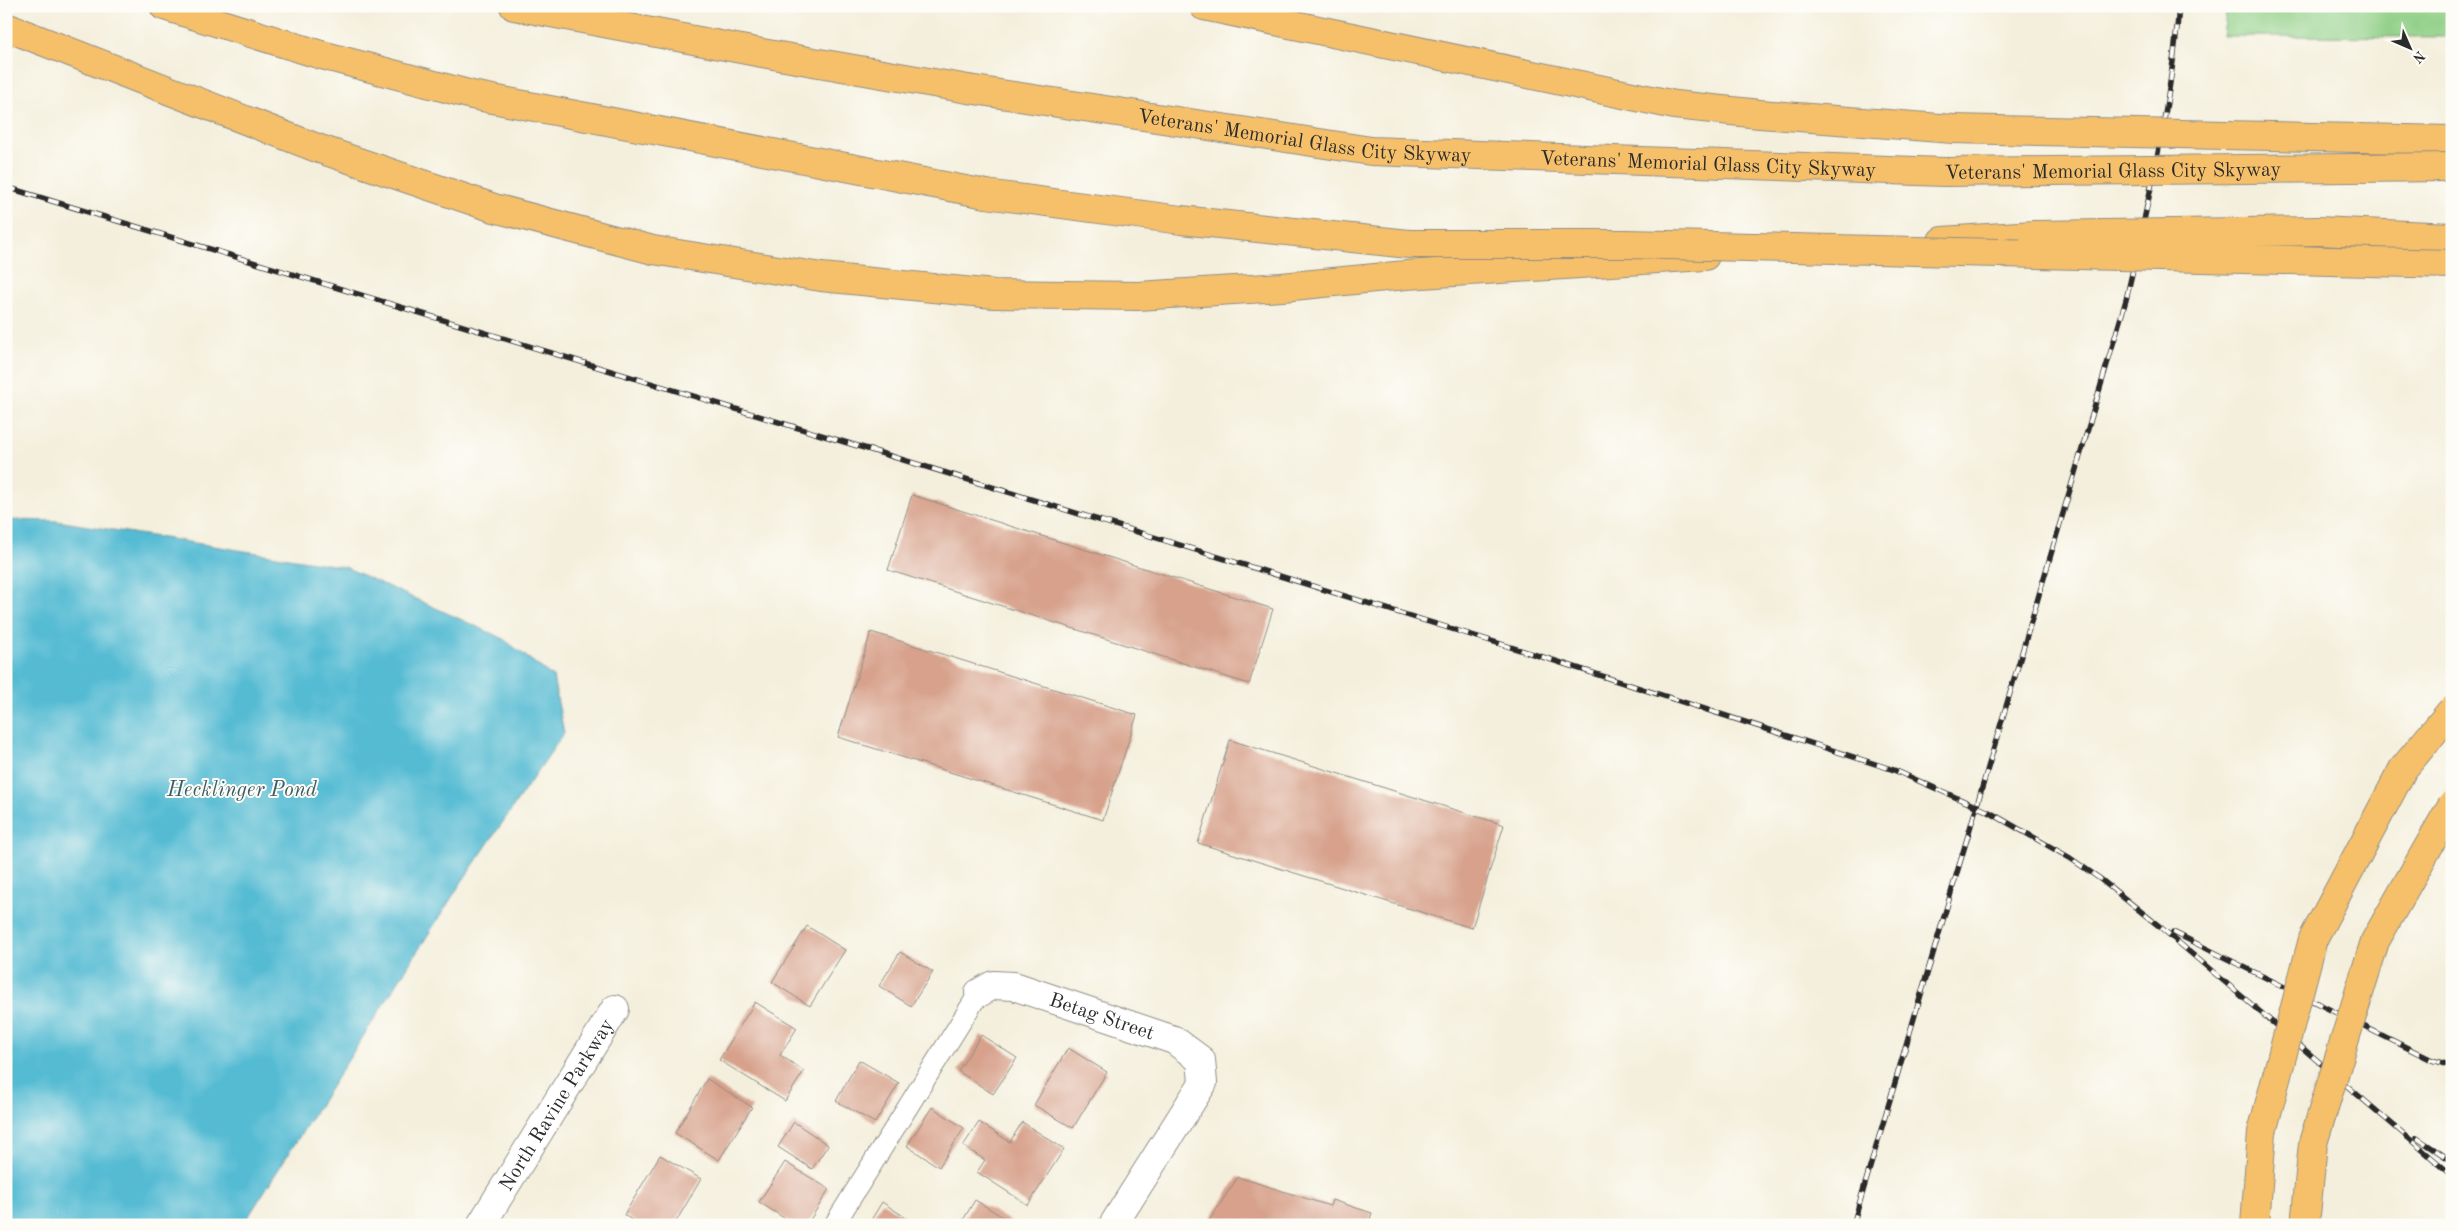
<svg xmlns="http://www.w3.org/2000/svg" width="2458" height="1231" font-family="'Old Standard TT',serif">
	<style>
		.green { fill: #8fcf86; stroke: #5d7d58 }
		.water { fill: #55bbd3; stroke: #40737f }
		.building { fill: #d7a18b }
		.lines { fill: none; stroke-linecap: round; stroke-linejoin: round }
		.service-casing { stroke: #908d84; stroke-width: 22 }
		.minor-casing { stroke: #908d84; stroke-width: 30 }
		.motorway-casing { stroke: #908d84; stroke-width: 30 }
		.service { stroke: #fff; stroke-width: 20 }
		.minor { stroke: #fff; stroke-width: 28 }
		.motorway { stroke: #f6c06b; stroke-width: 28 }
		.rail-casing { stroke: #2b2b2b; stroke-width: 5.5 }
		.rail { stroke: #fdfcf7; stroke-width: 4; stroke-dasharray: 11; stroke-linecap: butt }
		.motorway-bridge-casing { stroke: #908d84; stroke-width: 30; stroke-linecap: butt }
		.motorway-bridge { stroke: #f6c06b; stroke-width: 28 }
		.labels { text-anchor: middle; stroke-width: 4; stroke-linejoin: round; paint-order: stroke }
		.street-label { font-size: 20px; fill: #2b2b2b; stroke: #fdfcf7 }
		.water-label { font-size: 21px; font-style: italic; fill: #3a5d66; stroke: #fdfcf7 }
	</style>
	<rect width="100%" height="100%" fill="#fdfcf7"/>
	<filter id="ink" filterUnits="userSpaceOnUse"><feTurbulence type="fractalNoise" baseFrequency=".02" numOctaves="2"/><feDisplacementMap in="SourceGraphic" scale="10" xChannelSelector="R" yChannelSelector="G"/><feConvolveMatrix kernelMatrix="1 2 1 2 8 2 1 2 1" color-interpolation-filters="sRGB"/></filter>
	<filter id="wash" filterUnits="userSpaceOnUse"><feTurbulence type="fractalNoise" baseFrequency=".0096" numOctaves="4" result="noise"/><feDisplacementMap in="SourceGraphic" scale="20" xChannelSelector="R" yChannelSelector="G"/><feGaussianBlur stdDeviation="1.12" result="paint"/><feColorMatrix in="noise" values="0 0 0 0 0 0 0 0 0 0 0 0 0 0 0 0 0 1.4 0 .05"/><feComposite in="paint" operator="in"/></filter>
	<g filter="url(#wash)">
		<rect width="100%" height="100%" fill="#f4efdc"/>
		<path class="green" d="M2227,6H2452V37L2223,36Z"/>
		<path class="water" d="M6,520L57,521L345,567L502,638L553,677L564,733L461,883L243,1225H6Z"/>
		<g id="blocks">
			<path class="building" d="M912,495L1273,609L1249,684L888,570Z
				M871,632L1137,715L1103,820L838,737Z
				M1230,740L1504,825L1472,928L1198,843Z
				M807,926L845,950L810,1006L772,982Z
				M900,952L933,972L911,1006L879,986Z
				M755,1002L797,1028L780,1055L804,1071L785,1101L719,1060Z
				M981,1035L1017,1058L993,1094L958,1071Z
				M1068,1048L1107,1072L1073,1128L1034,1105Z
				M859,1060L899,1083L875,1123L836,1101Z
				M707,1079L752,1107L719,1160L675,1133Z
				M932,1107L964,1128L939,1167L907,1146Z
				M794,1122L828,1145L812,1169L778,1147Z
				M979,1122L1010,1142L1022,1122L1064,1149L1028,1205L977,1172L985,1160L963,1146Z
				M660,1155L701,1179L674,1225H640L624,1215Z
				M785,1162L829,1189L807,1225H795L759,1202Z
				M1238,1177L1330,1206L1332,1200L1372,1213L1368,1225H1206Z
				M975,1200L1013,1223L1012,1225H960Z
				M882,1202L917,1225H868Z"/>
		</g>
	</g>
	<g filter="url(#ink)">
		<use href="#blocks" fill-opacity="0" stroke="#908d84" stroke-width="1"/>
		<g class="lines">
			<g class="service-casing">
				<path id="service" d="M834,1225L979,993"/>
			</g>
			<g class="minor-casing">
				<g id="minor">
					<path id="s1" d="M979,993L993,985L1014,986L1174,1040L1201,1060L1203,1083L1113,1225"/>
					<path id="s2" d="M481,1225L615,1009"/>
				</g>
			</g>
			<g class="motorway-casing">
				<path id="motorway" d="M164,6L318,54L472,95L986,194
					M514,6L762,53L968,89
					M1204,6L1675,105L1760,114L1953,129
					M6,27L317,148L494,208L653,250L821,277L994,294L1138,296L1282,287L1406,275L1705,256
					M2312,137L2452,140
					M2318,231L2452,237
					M1942,241L2034,235"/>
			</g>
			<use href="#service" class="service"/>
			<use href="#minor" class="minor"/>
			<use href="#motorway" class="motorway"/>
			<g class="rail-casing">
				<path id="rail" d="M6,187L943,472L1546,658L1894,770L1989,812L2070,858L2099,878L2159,926L2452,1175
					M2173,932L2432,1060L2452,1066
					M2417,1138L2452,1161
					M1853,1225L2126,300C2148,204 2171,105 2179,6"/>
			</g>
			<use href="#rail" class="rail"/>
			<g class="motorway-bridge-casing">
				<g id="motorway-bridge">
					<path id="s3" d="M968,89L1371,151L1944,172L2452,167"/>
					<path d="M1953,129L2312,137"/>
					<path d="M986,194L1181,220L1409,244H1626L2452,264"/>
					<path d="M2034,235L2318,231"/>
					<path d="M2255,1225L2262,1132L2313,939L2403,769L2452,710"/>
					<path d="M2305,1225L2313,1143L2375,941L2452,805"/>
				</g>
			</g>
			<use href="#motorway-bridge" class="motorway-bridge"/>
		</g>
	</g>
	<g class="labels">
		<g class="street-label">
			<text dy="7" stroke="none"><textPath href="#s3" startOffset="340">Veterans' Memorial Glass City Skyway</textPath></text>
			<text dy="7" stroke="none"><textPath href="#s3" startOffset="745">Veterans' Memorial Glass City Skyway</textPath></text>
			<text dy="7" stroke="none"><textPath href="#s3" startOffset="1150">Veterans' Memorial Glass City Skyway</textPath></text>
			<text dy="7" stroke="none"><textPath href="#s1" startOffset="130">Betag Street</textPath></text>
			<text dy="7" stroke="none"><textPath href="#s2" startOffset="142">North Ravine Parkway</textPath></text>
		</g>
		<g class="water-label">
			<text x="242" y="796">Hecklinger Pond</text>
		</g>
	</g>
	<rect width="2458" height="1231" fill="none" stroke="#fdfcf7" stroke-width="25"/>
	<g transform="translate(2410 48) rotate(135)" stroke="#fdfcf7" stroke-width="4" paint-order="stroke">
	<path d="M0-4L9 19L0 12L-9 19Z" fill="#2b2b2b"/>
	<text y="-8" font-size="14" font-weight="bold" text-anchor="middle" fill="#2b2b2b">N</text>
	</g>
</svg>
